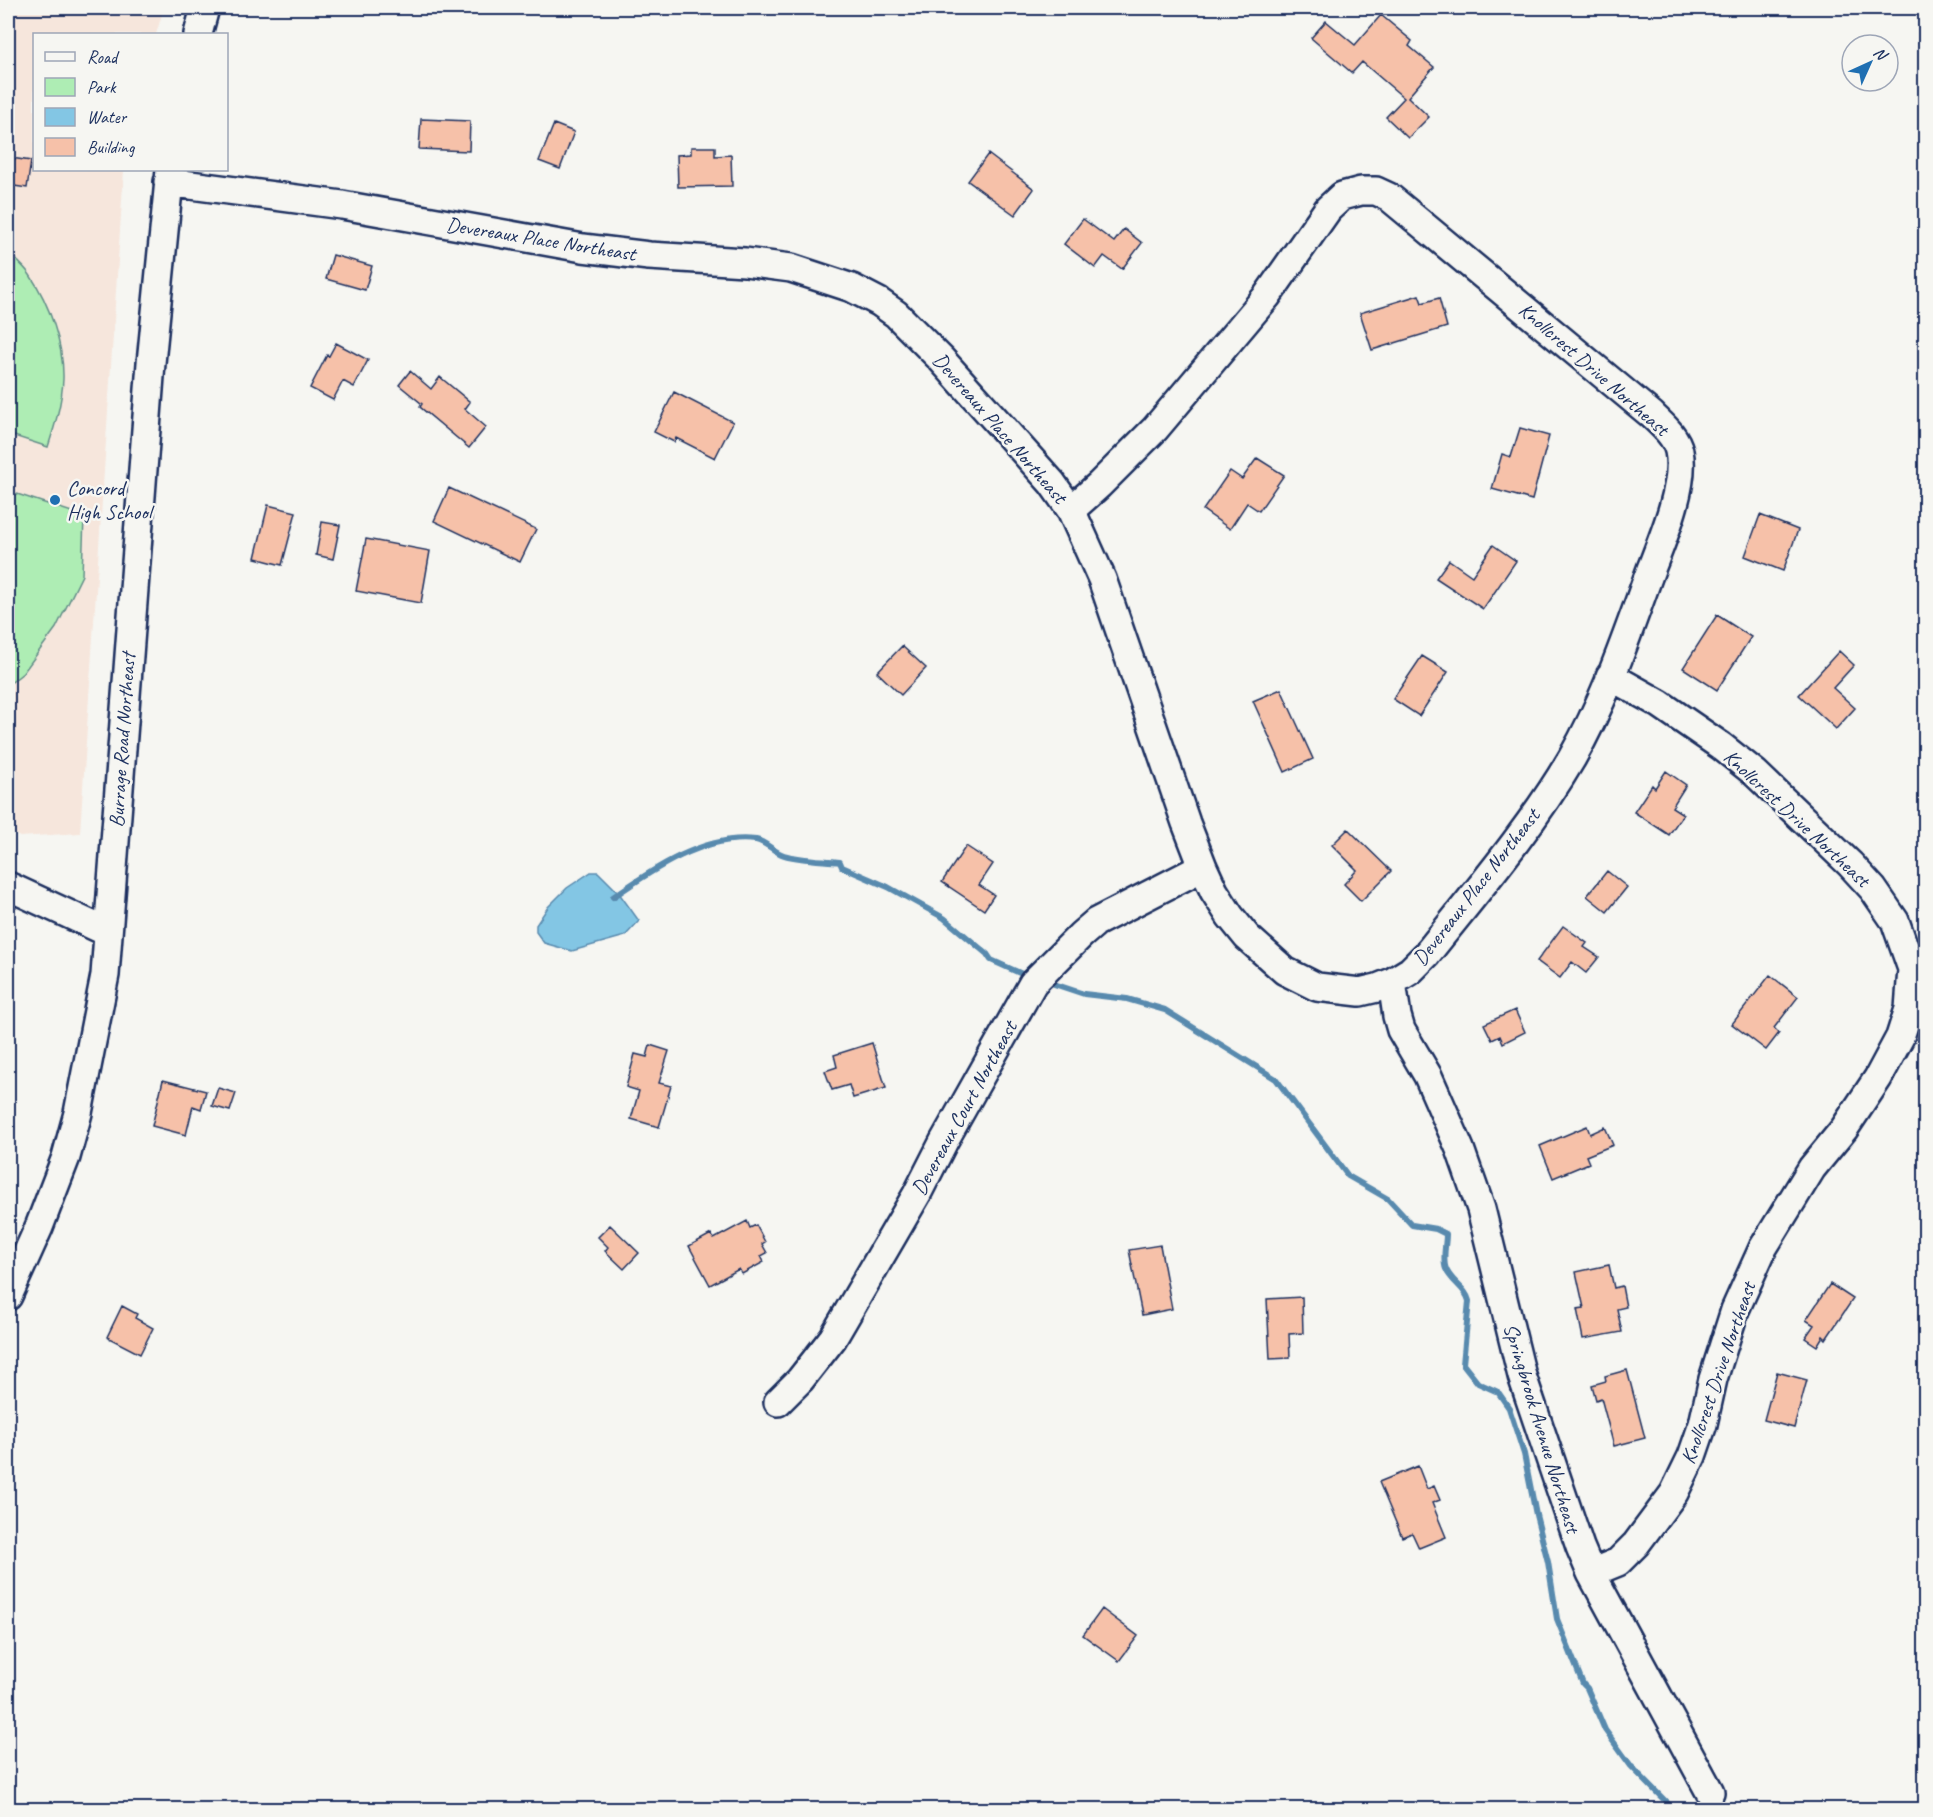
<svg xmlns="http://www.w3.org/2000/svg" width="1933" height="1817" font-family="Caveat,sans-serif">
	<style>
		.built { fill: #f6e6dc }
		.green { fill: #aeedb4; stroke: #648e89; stroke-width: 1.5 }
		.water { fill: #83c6e4; stroke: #598aae; stroke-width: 1.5 }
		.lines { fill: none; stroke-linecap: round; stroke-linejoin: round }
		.stream { stroke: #598aae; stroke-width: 6 }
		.building { fill: #f6c1a9; stroke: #1b2f5e; stroke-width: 1.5 }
		.minor-casing { stroke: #1b2f5e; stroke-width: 32 }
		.minor { stroke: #f6f6f2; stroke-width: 27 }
		.poi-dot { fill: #1f6fb2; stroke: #f6f6f2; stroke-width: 2 }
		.labels { text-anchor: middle; stroke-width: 5; stroke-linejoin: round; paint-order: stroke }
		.street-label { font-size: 21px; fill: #1b2f5e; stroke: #f6f6f2 }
		.poi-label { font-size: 21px; fill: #1b2f5e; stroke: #f6f6f2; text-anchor: start }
	</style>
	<rect width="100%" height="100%" fill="#f6f6f2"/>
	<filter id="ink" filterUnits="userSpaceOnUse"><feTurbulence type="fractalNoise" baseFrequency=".0167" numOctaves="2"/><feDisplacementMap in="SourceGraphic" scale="12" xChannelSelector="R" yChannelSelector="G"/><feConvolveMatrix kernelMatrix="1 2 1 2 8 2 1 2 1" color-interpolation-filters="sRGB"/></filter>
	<g filter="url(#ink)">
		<path class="built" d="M8,8H164L156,34H34V170H124L80,833L20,837L8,831Z"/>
		<path class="green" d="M8,252C15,259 24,266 30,275C49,303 64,345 63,379C62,403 55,425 48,447L8,434Z
			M8,491L84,516L82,575L56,628L23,673L8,685Z"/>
		<path class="water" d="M591,872H598L619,893L639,921L625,936L572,951L544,943L536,932V925L548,907L567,888Z"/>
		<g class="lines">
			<path class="stream" d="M613,897C652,870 706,833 756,840C766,842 774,852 784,855C801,860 822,860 840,862L842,867L888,887L944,918L987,954L991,960L1022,974
				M1054,984L1084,994L1127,999L1165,1010L1276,1079L1348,1176L1388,1199L1412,1225L1436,1229L1446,1234C1446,1245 1442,1260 1446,1269C1451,1282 1466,1288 1469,1301L1463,1364L1478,1383L1498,1392L1509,1408L1524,1454L1536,1515L1548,1562L1557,1619L1583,1684L1587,1688L1605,1730L1631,1766L1674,1810"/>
		</g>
		<path class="building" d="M1381,15L1412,41L1409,46L1434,67L1408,97L1429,117L1408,138L1386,117L1404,98L1362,62L1352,73L1311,38L1326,21L1355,45Z
			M421,119L470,121L469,151L419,149Z
			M554,124L574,132L560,169L539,161Z
			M691,147H715V156L731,155L732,186L678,187L677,155L691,154Z
			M988,154L1034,189L1015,215L968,181Z
			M11,158L31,161L27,188L8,185Z
			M1083,219L1114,242L1124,229L1142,243L1122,269L1104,256L1095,268L1064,244Z
			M333,255L372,266L365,290L326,279Z
			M1419,295L1422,303L1439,298L1447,327L1372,350L1360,313Z
			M336,343L368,360L354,387L343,381L333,400L310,388L327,355L329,356Z
			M410,371L431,389L440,377L470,402L465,409L486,427L469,448L420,407L422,404L399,385Z
			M674,392L733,422L715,458L676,438L674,442L654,432Z
			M1520,428L1549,436L1532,500L1492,489L1502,454L1511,457Z
			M1257,458L1284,475L1259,511L1247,503L1230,529L1203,510L1230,471L1242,479Z
			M449,488L536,529L520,562L434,521Z
			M268,505L296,512L282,565L255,558Z
			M1760,515L1798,530L1783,571L1745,556Z
			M322,522L340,525L333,559L316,555Z
			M366,539L430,551L421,603L356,591Z
			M1493,545L1516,561L1483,609L1436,578L1449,560L1472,576Z
			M1717,615L1751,637L1717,690L1683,668Z
			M902,646L926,668L901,695L877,672Z
			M1839,651L1854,665L1833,688L1855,708L1836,729L1799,695Z
			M1422,656L1448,672L1419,716L1393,699Z
			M1281,689L1313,759L1285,772L1253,701Z
			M1666,771L1686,785L1672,807L1683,814L1669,835L1634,812L1652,785L1655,788Z
			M1348,829L1391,871L1361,901L1344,884L1357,870L1332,845Z
			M966,846L993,864L979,885L994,895L984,910L942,882Z
			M1607,871L1627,887L1607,912L1587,896Z
			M1563,926L1587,943L1584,947L1599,957L1586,973L1572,962L1560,978L1537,961Z
			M1770,975L1798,997L1774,1028L1779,1033L1766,1050L1732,1024Z
			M1515,1010L1525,1032L1503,1043L1500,1036L1492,1040L1484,1024Z
			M872,1043L886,1088L853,1098L849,1085L832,1090L825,1071L837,1067L834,1055Z
			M650,1045L669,1051L659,1083L671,1086L659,1127L631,1119L639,1091L626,1087L635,1054L647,1057Z
			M163,1080L206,1091L201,1109L193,1106L186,1135L152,1126Z
			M218,1088L236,1093L230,1111L212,1106Z
			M1587,1126L1590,1134L1605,1127L1613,1145L1586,1156L1589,1163L1553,1178L1540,1146Z
			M747,1221L750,1228L756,1225L765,1242L762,1244L767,1253L761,1256L764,1262L742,1274L739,1269L710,1285L689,1246L711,1234L714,1239Z
			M610,1225L639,1253L624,1269L605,1251L608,1247L598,1237Z
			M1160,1245L1172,1309L1142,1315L1129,1250Z
			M1609,1265L1614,1288L1622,1286L1626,1307L1617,1309L1622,1332L1583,1339L1577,1309L1584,1308L1576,1272Z
			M1830,1284L1853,1299L1826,1339L1823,1336L1817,1346L1805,1338L1814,1325L1806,1320Z
			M1302,1297L1303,1333L1289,1334L1290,1358L1270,1359L1267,1299Z
			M122,1306L137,1314L135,1318L153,1328L140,1354L107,1337Z
			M1627,1370L1645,1438L1614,1446L1601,1398L1596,1400L1592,1385L1606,1381L1605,1376Z
			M1777,1372L1807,1380L1794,1428L1764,1420Z
			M1418,1466L1427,1489L1434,1486L1440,1500L1432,1503L1446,1537L1419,1548L1412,1533L1402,1537L1379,1482Z
			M1102,1609L1138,1636L1119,1661L1083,1635Z"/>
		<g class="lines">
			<g class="minor-casing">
				<path id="minor" d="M198,34L205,8
					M168,182L342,205L583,248L649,256L745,262L791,268L852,288L879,302L896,314L941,359L1052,483L1071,510L1102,579L1186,823L1203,867L1214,891L1230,916L1247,937L1285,971L1317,987L1360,992L1377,988L1392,982L1410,971L1426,955C1477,891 1531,828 1572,758C1606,699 1628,632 1651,569C1663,538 1686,484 1679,451C1676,436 1662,425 1652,415L1389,197L1376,191H1361L1342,196L1328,209L1267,296L1155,429L1099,485L1071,510
					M8,886L107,932
					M1392,982L1397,1016L1401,1030L1428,1076L1460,1149L1481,1209L1522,1376L1580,1547L1591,1573L1710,1792
					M8,1296L39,1227L66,1157L78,1113L105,975L151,363L170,170
					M778,1402L800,1380L833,1338L917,1194L944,1141L1033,983L1081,935L1096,922L1203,867
					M1591,1573L1618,1562L1636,1544L1674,1493L1692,1456L1703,1424L1713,1379L1735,1310L1763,1248L1812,1168L1844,1129L1878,1078L1900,1037L1909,1009L1912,969L1895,921L1873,889L1850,864L1755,773L1721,746L1660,704L1610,676"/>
			</g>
			<use href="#minor" class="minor"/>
		</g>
	</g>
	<circle class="poi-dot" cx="55" cy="500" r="6"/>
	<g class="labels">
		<g class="street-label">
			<text transform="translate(541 239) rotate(9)" y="7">Devereaux Place Northeast</text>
			<text transform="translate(1594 369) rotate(41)" y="7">Knollcrest Drive Northeast</text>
			<text transform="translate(1000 428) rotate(49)" y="7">Devereaux Place Northeast</text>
			<text transform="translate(122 740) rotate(-86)" y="7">Burrage Road Northeast</text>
			<text transform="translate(1797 818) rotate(43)" y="7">Knollcrest Drive Northeast</text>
			<text transform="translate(1476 887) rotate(-52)" y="7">Devereaux Place Northeast</text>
			<text transform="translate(964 1108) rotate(-61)" y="7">Devereaux Court Northeast</text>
			<text transform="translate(1718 1373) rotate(-71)" y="7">Knollcrest Drive Northeast</text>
			<text transform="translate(1542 1428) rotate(73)" y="7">Springbrook Avenue Northeast</text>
		</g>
		<g class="poi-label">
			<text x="67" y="495">Concord<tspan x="67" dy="24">High School</tspan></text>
		</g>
	</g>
	<rect width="1933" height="1817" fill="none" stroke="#f6f6f2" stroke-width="30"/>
	<rect x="15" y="15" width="1903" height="1787" fill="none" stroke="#1b2f5e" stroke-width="2" filter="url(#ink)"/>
	<rect x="33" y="33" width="195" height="138" fill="#f6f6f2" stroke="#9ea6b7" stroke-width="1.5"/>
	<rect x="45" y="52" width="30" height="9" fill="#f6f6f2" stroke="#9ea6b7" stroke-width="1.5"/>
	<text x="87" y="63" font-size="18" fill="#1b2f5e">Road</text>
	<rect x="45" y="78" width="30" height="18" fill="#aeedb4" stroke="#9ea6b7" stroke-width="1.5"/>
	<text x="87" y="93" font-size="18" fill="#1b2f5e">Park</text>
	<rect x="45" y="108" width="30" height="18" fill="#83c6e4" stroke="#9ea6b7" stroke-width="1.5"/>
	<text x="87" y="123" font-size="18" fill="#1b2f5e">Water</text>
	<rect x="45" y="138" width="30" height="18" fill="#f6c1a9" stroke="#9ea6b7" stroke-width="1.5"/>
	<text x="87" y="153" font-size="18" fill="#1b2f5e">Building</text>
	<g transform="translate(1870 63) rotate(45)"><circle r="28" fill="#f6f6f2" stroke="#9ea6b7" stroke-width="1.5"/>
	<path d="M0-4.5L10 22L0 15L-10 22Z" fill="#1f6fb2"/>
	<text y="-9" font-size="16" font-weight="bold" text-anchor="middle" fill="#1b2f5e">N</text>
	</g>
</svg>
